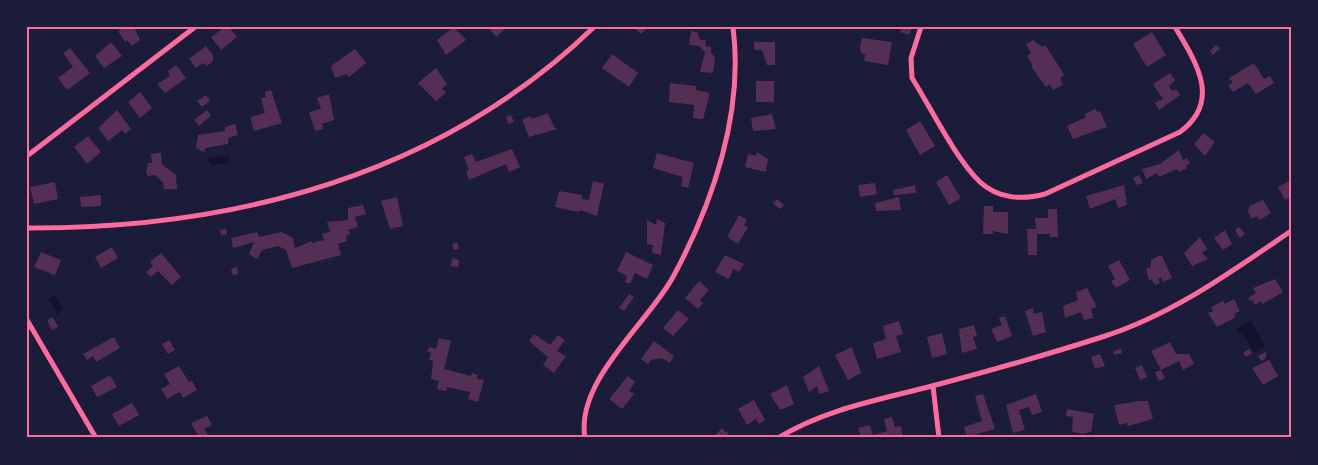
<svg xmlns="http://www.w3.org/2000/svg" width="1318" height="465" font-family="'Source Sans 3',sans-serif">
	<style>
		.water { fill: #12122b }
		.building { fill: #542f53 }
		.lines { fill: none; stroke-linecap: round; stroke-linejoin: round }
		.minor { stroke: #ff6b9d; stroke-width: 5 }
		.neatline { fill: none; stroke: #ff6b9d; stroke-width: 2 }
	</style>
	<rect width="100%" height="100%" fill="#1b1b3a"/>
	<path class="water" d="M230,155L227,163L212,165L207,159Z
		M55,295L64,310L57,314L48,299Z
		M1251,321L1265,346L1254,353L1243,333L1239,335L1236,329Z"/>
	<path class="building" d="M123,27H134L140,40L132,46L127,40L125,42L118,31Z
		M225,27H229L237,37L221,50L211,37Z
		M454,27L466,40L446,55L437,40Z
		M488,27H505L506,28L496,37Z
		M634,27H648L641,34Z
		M902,27L912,28L909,35L900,32Z
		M691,31L697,32L700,40H706L705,46L711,47V53L715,57L713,73L700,72L705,52L699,46L689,45Z
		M1152,32L1166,55L1147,67L1133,44Z
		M862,38L892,42L888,65L864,61L865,54L861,53L860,47Z
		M1033,40L1042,47L1045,45L1062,71L1064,76L1060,78L1063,85L1053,90L1050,84L1046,87L1032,68V64L1027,56L1031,53L1026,44Z
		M111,42L122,56L104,68L95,56Z
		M754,42H775V65H767L762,50H754Z
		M1216,45L1220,48L1213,55L1210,51Z
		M206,46L213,55V61L207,66L203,63L196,68L189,59Z
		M70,48L90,73L67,90L58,78L73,67L63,53Z
		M355,49L366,63L349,77L347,74L335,78L331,66Z
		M612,54L638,73L629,87L602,68Z
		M1254,63L1264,79L1270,76L1274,83L1256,94L1248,83L1233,92L1228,85L1233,83L1229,78Z
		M176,65L186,78L165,93L157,84L170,76L168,71Z
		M436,68L447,84L442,88L446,93L436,101L418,83Z
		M1170,73L1175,80L1169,86L1172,91L1176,89L1180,95L1159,110L1155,103L1163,99L1153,84Z
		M756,81H774V102H756Z
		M670,83L696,86V90L710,93L703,119L693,118L694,105L669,102Z
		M271,90L282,123L254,131L250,117L265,113L261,98L266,97L265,92Z
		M140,92L152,108L140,118L128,102Z
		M329,94L334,120L322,124L323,129L315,131L309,112L321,109L317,98Z
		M206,95L210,101L202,107L197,101Z
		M1095,109L1097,112L1100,111L1107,127L1073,139L1067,126L1086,117L1085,114Z
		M117,110L131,129L125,134L122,130L108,141L98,128Z
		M207,110L211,116L199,126L194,120Z
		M548,113L554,127L557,129L529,137L522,120L530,116L532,119Z
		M772,114L776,129L753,131L751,118Z
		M511,115L514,122L508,124L506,117Z
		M920,121L935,146L920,155L906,130Z
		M235,124L238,135L228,138V144L206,148L204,152L196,148L198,135L225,131V127Z
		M1204,133L1215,142L1205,156L1194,144Z
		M88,136L101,152L87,164L74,147Z
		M512,149L520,167L509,172L506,164L469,180L466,172L469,170L464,157L472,154L476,162Z
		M1179,150L1183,160L1187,158L1190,164L1186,165L1187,168L1179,172L1177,169L1159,177L1157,173L1146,179L1142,169L1160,164Z
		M757,152L768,159L766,172L745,167L748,154L756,156Z
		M161,153L162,164L176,175L177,189H164L163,182L155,175L148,176L146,172L148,163H152L151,154Z
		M657,153L694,163L688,188L681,186L683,177L653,168Z
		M947,175L961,198L949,205L936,182Z
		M1139,175L1143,183L1137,185L1133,178Z
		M1291,180V197L1285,200L1278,187Z
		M593,181L604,184L597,216L580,210L579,212L555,207L559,191L582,195V199L589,200Z
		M55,182L58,199L34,204L30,187Z
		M875,183L877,194L860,197L858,185Z
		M915,185L916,193L894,195L893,190Z
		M1124,185L1127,205L1118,208L1115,199L1090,209L1086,196Z
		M101,195V206L81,207L80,197Z
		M397,197L403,226L390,229L381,201Z
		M899,197L901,210L876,211L875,203Z
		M777,199L784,205L780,209L773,204Z
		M1263,200L1271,213L1260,220L1257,216L1252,219L1247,210L1250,208L1249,206Z
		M363,205L366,214L355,217L358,227L348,230L351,233L346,236L347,241L338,244L341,255L292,268L286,250L278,246L262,250L257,259L249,254L254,242L233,248L231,238L257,232L259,237L281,232L293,238L295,248L312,241V243L324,240L322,234L330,232L327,222L348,220V208Z
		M984,206H993V212H1008V234L993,231V234H983Z
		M1048,209H1057L1058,237H1050V234H1037V255H1028L1027,229H1036L1035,218H1048Z
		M739,215L747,220L744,225L748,227L738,244L727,237Z
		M657,219L665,223L661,255L652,253L653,245L647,244V220L656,225Z
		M1239,227L1245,234L1240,238L1235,230Z
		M226,229L227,234L221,235L220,230Z
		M1225,230L1232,244L1223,250L1214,238Z
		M1200,237L1207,249L1202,253L1208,259L1192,266L1184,253Z
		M457,242L459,249L454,250L452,244Z
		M112,247L118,258L101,268L95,257Z
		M41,252L61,260L55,275L34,267Z
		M626,252L653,265L647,279L635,273L630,284L625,282L627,276L617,271Z
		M161,253L181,277L172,285L158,271L151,277L146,272L153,266L150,262Z
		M725,255L744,264L739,272L733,269L729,279L715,272Z
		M1158,256H1162L1172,278L1163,282L1161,277L1158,279L1160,283L1155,285L1151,279L1149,281L1146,269L1151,267V260Z
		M452,258L459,260L458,267L451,266Z
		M1119,260L1130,280L1116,288L1111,281L1115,279L1108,266Z
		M237,267L238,274L233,275L231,269Z
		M1275,279L1283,292L1263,304L1261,301L1255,305L1252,300L1250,301L1248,298L1256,293L1253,288Z
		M699,281L709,290L700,300L703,303L698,309L685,298Z
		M1087,288L1097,307L1091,309L1093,318L1084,320L1081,312L1065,318L1063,306L1078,300L1076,292Z
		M629,294L634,297L624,311L619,308Z
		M1234,299L1240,311L1234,314L1236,317L1217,327L1208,313L1213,311L1211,307L1223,301L1225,304Z
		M1033,308L1034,314L1042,312L1046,332L1033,336L1025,311Z
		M678,310L689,319L673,336L663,328Z
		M1005,316L1012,336L997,342L991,329L1002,325L999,318Z
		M53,317L58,327L52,330L47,320Z
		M899,321L903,334L896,336L901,352L877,359L873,343L886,339L883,326Z
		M974,325L977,336L973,337L977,349L962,353L959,329Z
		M942,333L947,354L932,358L927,337Z
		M534,334L550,345L558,335L565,340L557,351L566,356L554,373L543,365L548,357L529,341Z
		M114,337L120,348L96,362L93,356L87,360L83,354Z
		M439,338L451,341L444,369L471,376L472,373L478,375L477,379L484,380L478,402L468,399L470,392L447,387L446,391L437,389L439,381L431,379L433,361L429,360L431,353L427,352L429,347L436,349Z
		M169,340L175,350L168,354L162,344Z
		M654,341L674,356L670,363L662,358L651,360L648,364L641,359Z
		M1170,342L1176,354H1189L1194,364L1183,370L1179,361L1161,370L1165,378L1159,381L1155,372L1161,370L1151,351Z
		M852,347L861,373L848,380L835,355Z
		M1121,349L1122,353L1114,355L1113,351Z
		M1249,349L1252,353L1246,357L1243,353Z
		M1266,352V358L1261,361L1258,356Z
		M1100,354L1105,366L1095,369L1091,357Z
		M1269,360L1278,376L1263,385L1252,368Z
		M1142,365L1147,377L1140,380L1135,368Z
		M179,366L189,382L192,381L197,390L183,398L180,392L167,399L161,389L170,384L164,374Z
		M819,366L829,391L819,394L817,386L809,392L803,377Z
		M110,375L117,387L97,397L91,386Z
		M628,376L635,382L629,391L634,394L622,409L609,399Z
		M787,385L794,404L780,410L770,394Z
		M983,394L995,429L967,437L964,427L982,421L975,396Z
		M1036,394L1042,412L1032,415L1029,407L1019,410L1025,430L1013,433L1006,405Z
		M754,400L765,420L759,424L756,419L747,425L738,409Z
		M1140,401H1148L1153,419L1128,426L1127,423L1119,425L1114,405Z
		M132,403L139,415L119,426L112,414Z
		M1067,409L1094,414L1091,432L1083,434L1072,432L1073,417L1066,416Z
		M207,416L212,425L204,429L210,438H199L191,423Z
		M892,417L895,427L901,426L903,436L861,438L858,428L870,425L873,435L887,431L884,419Z
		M722,428L725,432L727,431L729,438H713Z"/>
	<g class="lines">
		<path class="minor" d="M921,27L911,58L912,78C931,108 955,158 980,182C998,199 1023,200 1045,194L1180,132C1222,101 1196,62 1175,27
			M27,156L195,27
			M27,228C235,229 441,175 594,27
			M27,320L96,438
			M933,386L939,438
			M585,438C575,381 648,323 673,277C713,203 744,112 733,27
			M778,438C825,409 879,400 932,386C989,371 1046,355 1102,337C1172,315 1231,272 1291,231"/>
	</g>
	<rect width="1318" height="465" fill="none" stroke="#1b1b3a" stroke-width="57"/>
	<rect x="28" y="28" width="1262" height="408" class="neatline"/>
</svg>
